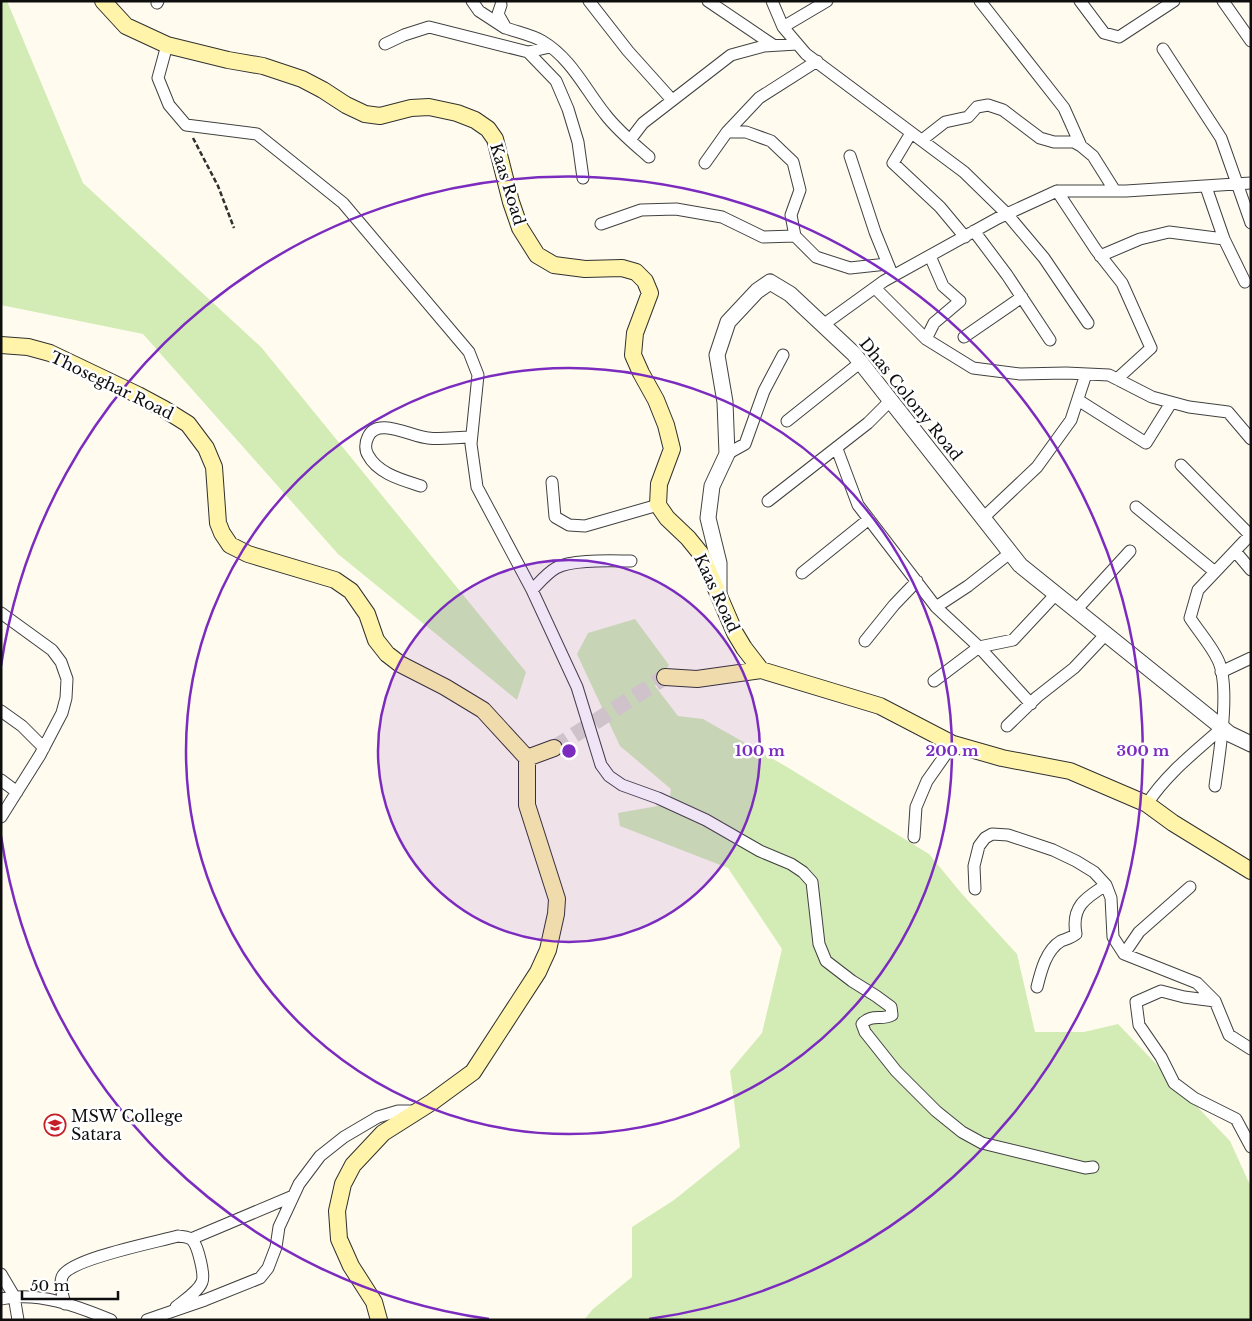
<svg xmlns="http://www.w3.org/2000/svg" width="1252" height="1321" font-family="'Libre Baskerville',serif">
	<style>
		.grass { fill: #d3ecb6 }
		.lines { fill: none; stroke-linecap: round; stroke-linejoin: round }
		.secondary-tunnel { stroke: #dbd8cd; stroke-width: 16; stroke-dasharray: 16 8; stroke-linecap: butt }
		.minor-casing { stroke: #414141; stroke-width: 13 }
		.tertiary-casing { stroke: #414141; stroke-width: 17 }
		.secondary-casing { stroke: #303030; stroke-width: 18 }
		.path { stroke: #303030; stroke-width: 2.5; stroke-dasharray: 5 2.5; stroke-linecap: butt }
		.minor { stroke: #fff; stroke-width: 11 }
		.tertiary { stroke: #fff; stroke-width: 15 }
		.secondary { stroke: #fff4aa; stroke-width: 16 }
		.ring { fill: none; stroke: #7b2cbf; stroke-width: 2.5 }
		.labels { text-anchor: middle; stroke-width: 5; stroke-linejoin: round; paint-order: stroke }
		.street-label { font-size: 16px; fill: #0e0e0e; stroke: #fff }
		.poi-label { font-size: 16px; fill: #0e0e0e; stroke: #fff; text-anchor: start }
		.centre { fill: #7b2cbf; stroke: #fff; stroke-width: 2.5 }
		.ring-label { font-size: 15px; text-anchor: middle; font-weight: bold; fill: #7b2cbf; stroke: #fff; stroke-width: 5; stroke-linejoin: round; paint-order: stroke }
	</style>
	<rect width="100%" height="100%" fill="#fffcef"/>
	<path class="grass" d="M1,1H7L83,183L261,347L526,672L517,700L338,554L143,334L1,305Z
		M635,619L669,665L655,686L678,716L703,719L787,767L929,854L962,894L1017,954L1035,1032H1084L1118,1024L1230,1141L1251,1187V1320H584L593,1309L632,1277V1227L674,1200L740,1147L730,1071L762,1033L782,949L728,868L620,826L618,813L669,804L671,789L620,746L577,654L588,633Z"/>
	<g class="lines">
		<path class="secondary-tunnel" d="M554,748L665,677"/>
		<g class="minor-casing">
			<path id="minor" d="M472,1L479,11L505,28
				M589,1L628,51L672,100
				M708,1L773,45
				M772,1L783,27L806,54L964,172L1007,214L1044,258L1088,323
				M980,1L1064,108L1081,146
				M1080,1L1104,33L1119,37L1174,1
				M1223,1L1251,41
				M157,3L158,1
				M501,5L498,14L506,28C517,32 532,35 542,41C571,58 585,89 605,114C617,130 633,143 649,157
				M783,27L827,1
				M385,44L404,35L429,27L528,52L550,47
				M167,45L158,78L169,105L186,125L257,134L277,150L343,203L469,352L478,375L471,444L477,487L532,590L577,687L601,765L609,776L622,785L658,798L706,820L760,851L791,864L803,872L812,882L819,944L826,961L852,981L876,996L891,1007L892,1015C882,1021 871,1013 862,1024L865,1032L896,1071L936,1111L962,1132L982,1143L1085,1168L1093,1167
				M1163,49L1221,138L1251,223
				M528,52L556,81L568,109L578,142L583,178
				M727,132L759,98L817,61
				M911,133L893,163L940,207L965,237
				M630,140L643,123L731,55L764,46L797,44
				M922,140L945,122L968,117L977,107L988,105L1003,110L1040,138L1054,142H1074L1081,146L1093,156L1115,191
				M850,156L875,232L890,269
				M705,163L727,132H746L771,141L793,162L800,190L791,215L795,236L816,257L850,268L887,264
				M1206,187L1224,239L1245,282
				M1057,191L1096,250L1122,283L1151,348L1117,379
				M601,224L641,210L676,209L722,217L763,237L795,236
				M974,231L1007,275L1050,340
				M1100,256L1140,239L1169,232L1224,239
				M875,288L926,339L973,368L1020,374L1066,373L1109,375L1152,397L1189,407L1228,412L1251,439
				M823,325L884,281L998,218L1057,191H1126L1251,183
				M964,337L1022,297
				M926,339L934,323L960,301L943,286L930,256
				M1078,400L1146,443L1171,403
				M787,421L861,362
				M837,449L858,505L936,607L968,586L1010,553
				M727,454L745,444L764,391L783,355
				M1181,465L1250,535
				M552,482L555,517L569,525L585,526L658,505
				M421,486C403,480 378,474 368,455C365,450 365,443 368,437C377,416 412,437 428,438C442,440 457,437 471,437
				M768,501L868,423L891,400
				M1136,507L1215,572
				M983,518L1037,467L1071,420L1086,374
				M1235,551L1251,570
				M802,573L869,519
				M532,590C539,583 547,573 556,568C572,559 612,561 631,561
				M936,607L979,647L1031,704
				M1076,610L1130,551
				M1,613L52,650L61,662L67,679L66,698L62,713L40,755L1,817
				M865,641L894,605L917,581
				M1221,672L1251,658
				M934,681L979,647L1013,640L1056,594
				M1,711L22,726L44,748
				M1007,726L1037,697L1074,668L1106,634
				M1,780L17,792
				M1215,786C1219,756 1231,687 1218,660C1211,645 1199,632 1190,618L1198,590L1251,534
				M1147,804C1166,774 1196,751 1223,727
				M914,837L916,807L927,781L953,744
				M975,889L974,866L979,846L985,838L992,834L1008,835L1053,850L1076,861L1094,872L1106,885L1111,898L1113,937L1124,954L1197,983L1215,1001L1229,1035L1251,1049
				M1124,954L1139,932L1190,887
				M1037,987C1041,971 1046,950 1061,941C1066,939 1071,938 1076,934C1071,907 1085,898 1106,885
				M1215,1001L1184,997L1161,991L1136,1002L1139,1025L1161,1057L1174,1083L1194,1098L1236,1119L1251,1147
				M191,1239L293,1196
				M1,1274L14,1296L18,1320
				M1,1299C38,1291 77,1306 111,1320
				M65,1304C63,1296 59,1285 62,1277C68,1259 157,1242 178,1236C183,1237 189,1236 193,1241C198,1247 205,1275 202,1282C198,1292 184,1300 176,1307
				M147,1320L205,1300L260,1278L268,1268L276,1247L279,1227L299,1184L320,1156L344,1137L378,1117L398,1111H417"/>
		</g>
		<g class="tertiary-casing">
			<path id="tertiary" d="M719,593V563L708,518L712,486L727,454L725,402L717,355L728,322L757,291L770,282L790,294L854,354L1020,565L1230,734L1251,744"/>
		</g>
		<g class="secondary-casing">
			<path id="secondary" d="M103,1L126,26L167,45L228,60L263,66L302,79L323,90L346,105L365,114L380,116L411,108L429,107L457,113L475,120L488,129L495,139L511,202L520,228L537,255L554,265L585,269L622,268L636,272L645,281L650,293L635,333L633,355L641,373L656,400L666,425L672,449L659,484L658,505L667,518L688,538L701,554L735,633L744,648L761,670
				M1,345L28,347L50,353L138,395L164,409L188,424L206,448L214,467L218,523L222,533L230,545L248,554L335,580L351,591L367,614L376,640L387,654L400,664L445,687L483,710L527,758V805L557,899L556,914L548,950L538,972L473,1072L432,1102L383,1133L353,1165L343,1184L337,1211L339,1239L351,1266L374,1302L379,1320
				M665,677L697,679L761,670L880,706L953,744L1002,758L1070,771L1147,804L1173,823L1251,871
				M527,758L554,748"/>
		</g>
		<path class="path" d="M193,138L218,186L234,228"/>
		<use href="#minor" class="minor"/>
		<use href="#tertiary" class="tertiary"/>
		<use href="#secondary" class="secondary"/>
	</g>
	<circle cx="569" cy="751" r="191" fill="#7b2cbf" fill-opacity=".12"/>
	<g class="ring">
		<circle cx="569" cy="751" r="191"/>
		<circle cx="569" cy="751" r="383"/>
		<path d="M489 1319A574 574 0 0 1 1 836M1 666A574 574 0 1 1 649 1319"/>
	</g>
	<defs>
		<g id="university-ring" transform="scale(1.125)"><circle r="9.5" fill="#fff" stroke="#c61e28" stroke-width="1.5"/><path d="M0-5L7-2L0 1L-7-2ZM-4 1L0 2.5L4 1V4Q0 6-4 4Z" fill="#c61e28"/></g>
	</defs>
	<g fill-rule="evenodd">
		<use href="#university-ring" x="55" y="1125"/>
	</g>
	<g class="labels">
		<g class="street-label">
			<text transform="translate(508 184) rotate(73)" y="6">Kaas Road</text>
			<text transform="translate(112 385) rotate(26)" y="6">Thoseghar Road</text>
			<text transform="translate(911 399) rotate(51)" y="6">Dhas Colony Road</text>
			<text transform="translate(717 593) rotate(65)" y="6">Kaas Road</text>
		</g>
		<g class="poi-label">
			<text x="71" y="1122">MSW College<tspan x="71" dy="18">Satara</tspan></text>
		</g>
	</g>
	<circle cx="569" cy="751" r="8" class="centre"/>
	<g class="ring-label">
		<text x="760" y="756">100 m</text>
		<text x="952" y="756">200 m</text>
		<text x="1143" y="756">300 m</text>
	</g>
	<rect width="1252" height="1321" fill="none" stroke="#0e0e0e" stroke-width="5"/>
	<path d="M22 1291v8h96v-8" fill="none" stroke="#0e0e0e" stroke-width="2.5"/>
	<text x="30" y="1291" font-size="15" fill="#0e0e0e" stroke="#ffffff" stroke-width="4" paint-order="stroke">50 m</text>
</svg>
